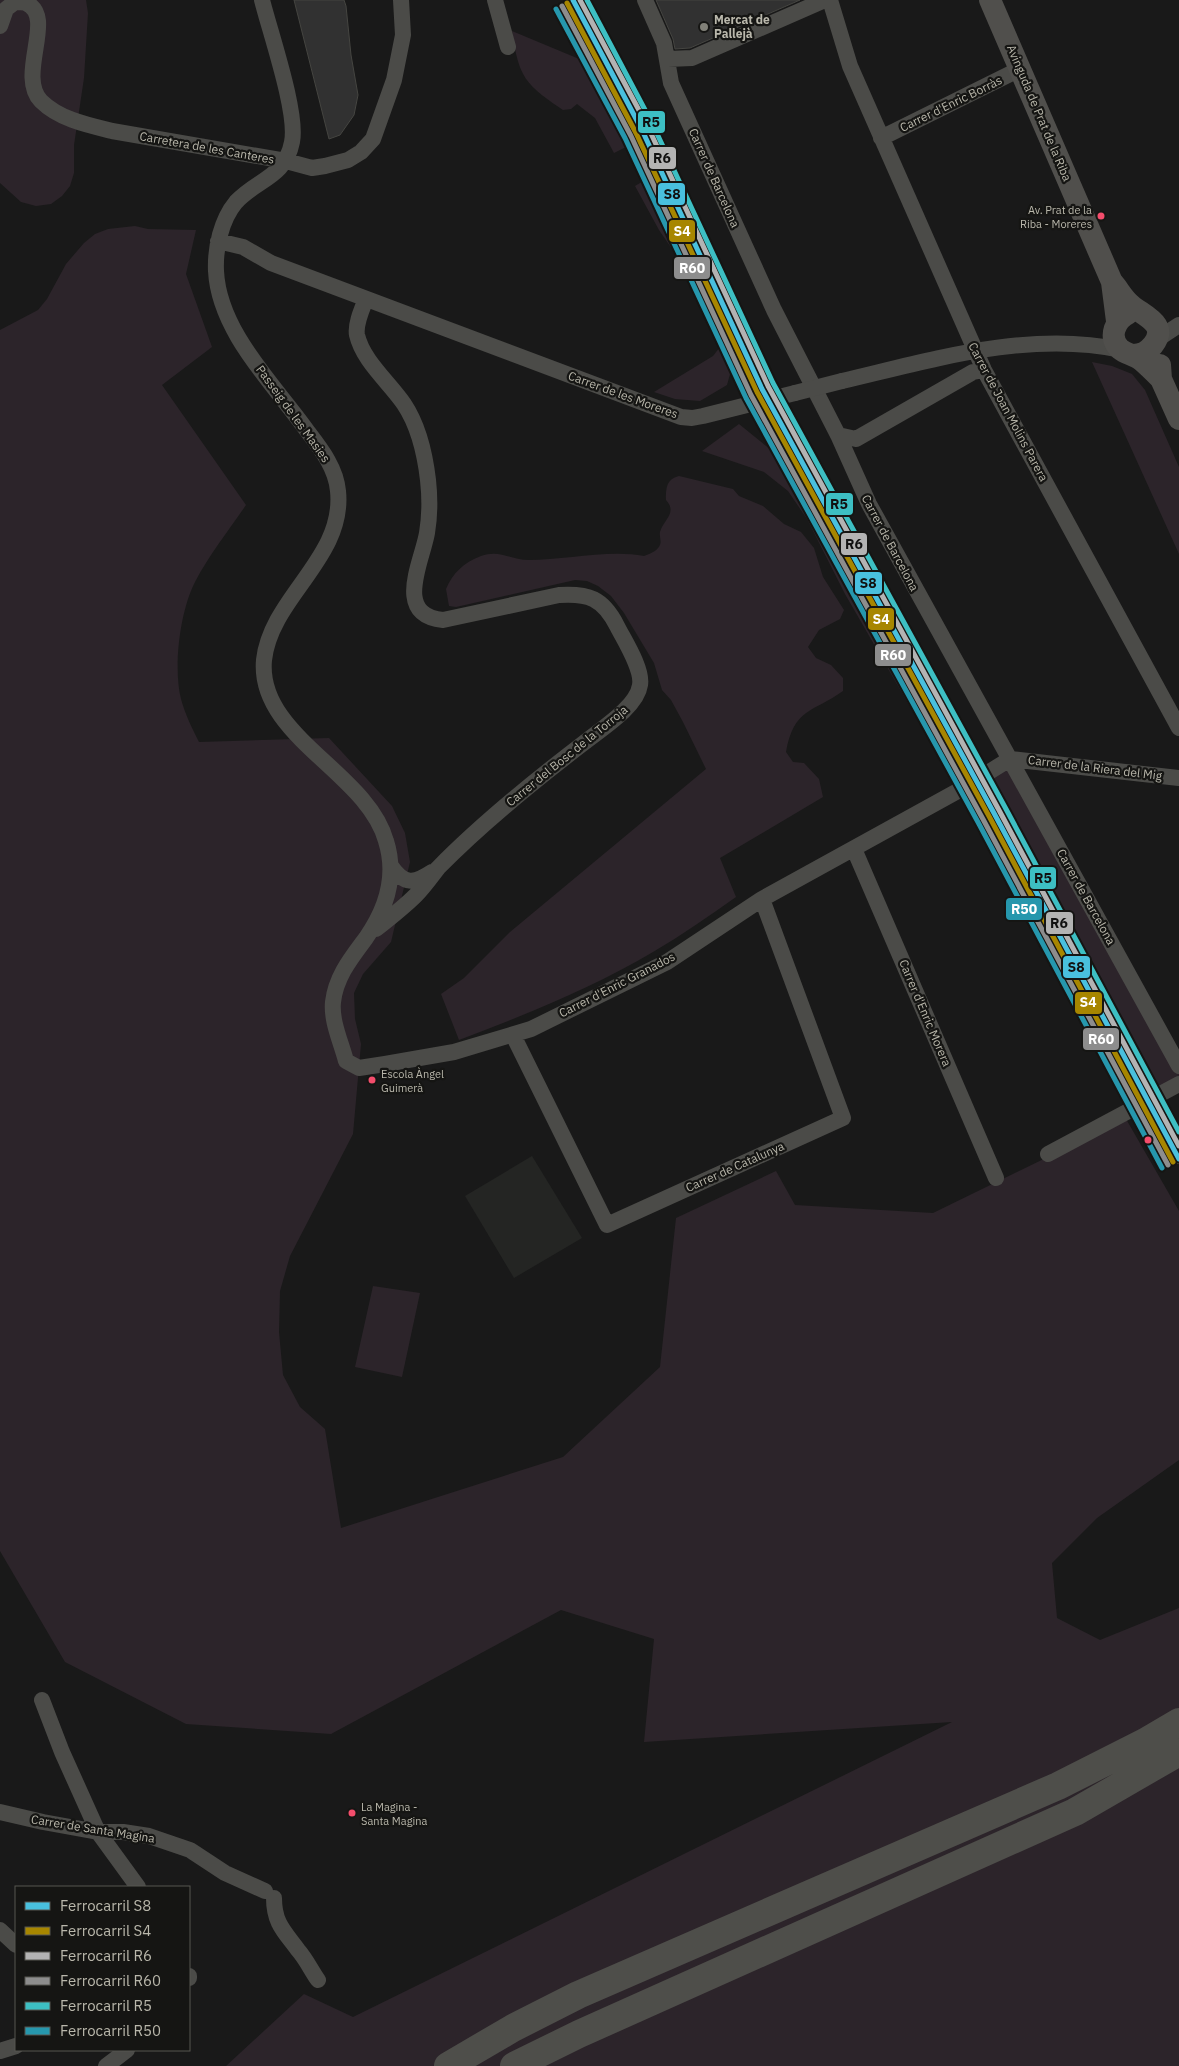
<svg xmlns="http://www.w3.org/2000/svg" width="1179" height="2066" font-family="'IBM Plex Sans',sans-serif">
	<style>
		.built { fill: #242523 }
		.green { fill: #2c242a }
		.building { fill: #313131; stroke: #454541 }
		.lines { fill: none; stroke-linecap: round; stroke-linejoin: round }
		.minor { stroke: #4b4b48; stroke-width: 16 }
		.secondary { stroke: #504f4c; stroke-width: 22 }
		.motorway { stroke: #4e4e4a; stroke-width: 28 }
		.minor-bridge { stroke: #4b4b48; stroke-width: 16 }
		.rail-1-casing { stroke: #151513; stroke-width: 9 }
		.rail-2-casing { stroke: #151513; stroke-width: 9 }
		.rail-3-casing { stroke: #151513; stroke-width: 9 }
		.rail-4-casing { stroke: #151513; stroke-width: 9 }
		.rail-5-casing { stroke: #151513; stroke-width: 9 }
		.rail-6-casing { stroke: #151513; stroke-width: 9 }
		.rail-1 { stroke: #49c0de; stroke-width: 5 }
		.rail-2 { stroke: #a78600; stroke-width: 5 }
		.rail-3 { stroke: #b3b3b3; stroke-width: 5 }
		.rail-4 { stroke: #8d8d8d; stroke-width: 5 }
		.rail-5 { stroke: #3dbfc3; stroke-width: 5 }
		.rail-6 { stroke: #2697ad; stroke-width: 5 }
		.poi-dot { fill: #818078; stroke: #151513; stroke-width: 2 }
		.bus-dot { fill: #f44d6c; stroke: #151513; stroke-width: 2 }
		.labels { text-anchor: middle; stroke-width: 4.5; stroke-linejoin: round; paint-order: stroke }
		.bus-label { font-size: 11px; fill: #b9b7ab; stroke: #151513; text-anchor: start }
		.poi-label { font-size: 12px; font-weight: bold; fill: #b9b7ab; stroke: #151513; text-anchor: start }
		.street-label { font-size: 12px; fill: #b9b7ab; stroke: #151513 }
		.line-badge { stroke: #151513; stroke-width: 2 }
		.badge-label { font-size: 14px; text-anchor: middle; font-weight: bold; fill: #fff }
		.pale-badge-label { font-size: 14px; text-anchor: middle; font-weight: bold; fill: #111 }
	</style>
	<rect width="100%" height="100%" fill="#191919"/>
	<path class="built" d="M532,1156L582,1238L514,1278L465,1196Z"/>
	<path class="green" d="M0,0H86L88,13L84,78L74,145V173L70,186L62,196L51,204L36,206L21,202L0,183Z
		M512,31L608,71L660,172L730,319C739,344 734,360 727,385L700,401L675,399L654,392L713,356L720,347L716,320L700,279L670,246L659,230L635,186L645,180L628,146L614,153L595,118L577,104L571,109L563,110C525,84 519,78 512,31Z
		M135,226L148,229L196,230L186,274L212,347L162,385L246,505C229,530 209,555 195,582C180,611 173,667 181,699C185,714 192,728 199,742L329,738L392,806L405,833L410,862L391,942L363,974L354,993L355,1019L361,1044L353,1134L290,1256L280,1291L279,1332L283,1375L300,1407L325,1429L341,1528L563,1457L660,1367L676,1218L776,1171L795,1205L933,1213L1126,1119L1179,1211V1460L1097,1518L1052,1563L1057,1618L1100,1640L1179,1608V2066H226L304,1994L353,2017L952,1722L644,1742L654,1639L561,1610L331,1734L186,1724L65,1662L0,1551V330L38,310L47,299L66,264L84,243L95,234L108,229Z
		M1092,362L1112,366L1132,374L1145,390L1179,467V554Z
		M739,424L829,497L965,763L947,771L845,594L807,519L788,491L764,472L702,451Z
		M679,476L733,489L739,496L763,506L784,524L801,532L814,548L823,577L844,610L840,619L819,630L808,647L816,658L831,665L843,678V691C812,713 794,708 786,752L793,762L804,763L819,779L823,797L720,858L736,897C709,916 682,935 653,952C592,988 525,1015 459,1040L441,994L464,978L510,932L706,769L683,722L671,700L662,690L654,663L624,613L611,596L598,586L587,581L575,580L456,607L449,606L446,589C453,573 463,563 481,556C500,549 510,560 529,560C564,560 610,549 644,556C649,554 655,552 658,548C663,543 659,538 660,532C663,520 678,513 666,500C666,489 666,479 679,476Z
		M1009,763L1179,1066V1084L1142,1104L974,785Z
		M373,1286L420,1293L402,1377L355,1367Z"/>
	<path class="building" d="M294,0H344L346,6L351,55L358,95L354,115L340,135L329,139Z
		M656,0H800L690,48L675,49L673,39Z"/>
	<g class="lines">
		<path class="minor" d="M262,0C270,32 298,113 292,142C285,178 257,179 236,202C221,220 215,248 216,271C219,332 274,384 308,432C321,449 336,468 338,491C345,558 271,597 264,660C257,736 367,772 386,841C397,876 387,908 366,938C352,957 336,976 333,1002C331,1021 341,1042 346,1061L359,1068L385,1064L454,1052L531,1029L667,962L762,899L965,787L1010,759
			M495,0L508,47
			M645,0L664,43L671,83L774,310L838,435L869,504L1179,1066
			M830,0L850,66L984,370L1179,728
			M0,26L6,9L15,2C18,2 23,2 26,3C57,16 16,75 41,101C59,119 87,125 112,131L286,161L312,168L325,166L348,160L361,152L373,139L394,80L403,35L401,0
			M668,59L692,58L825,0
			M881,138L1020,69
			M218,241L243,247L271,263L681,417L692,418L703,416L795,393
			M366,299C362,309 355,324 357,335C363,361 389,382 404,404C418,425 425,454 428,480C430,498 430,515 427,533C422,562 393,615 443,620L559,595C588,593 603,598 617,626C624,640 643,669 640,685C637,707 601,729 585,742C534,781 483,822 438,868C431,877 424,887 416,895C404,907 390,918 376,929
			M1156,340L1179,325
			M842,381C932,360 1029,330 1121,350
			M838,435L856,439L973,372L984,370
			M1010,759L1179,778
			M965,787L1142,1104L1179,1156
			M854,849L996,1178
			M391,866C404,885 414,884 432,872
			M513,1035L607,1225L843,1118L762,899
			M1048,1154L1179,1084
			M42,1700L62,1752L98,1832L138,1887
			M0,1812L43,1822L98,1832H123L149,1836L190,1850L225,1873L265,1891
			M274,1898C274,1923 284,1931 298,1950C306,1959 311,1970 318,1980
			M0,1930L16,1945
			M189,1976V1978
			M0,2051L16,2046
			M106,2066L127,2050"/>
		<path class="secondary" d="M990,0L1112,282L1117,321
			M1113,283C1119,290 1123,298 1130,304C1141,315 1170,323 1153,345C1147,352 1142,355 1133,355
			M1129,313C1116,319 1107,337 1120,349C1126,354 1134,355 1141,360C1148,366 1155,373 1161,379
			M1160,365L1161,379L1179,419"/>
		<path class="motorway" d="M448,2066L513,2028L578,1995L1058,1786L1145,1742L1179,1722
			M514,2066L579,2034L1075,1812L1179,1752"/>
		<path class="minor-bridge" d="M795,393L842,381"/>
		<g class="rail-1-casing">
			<path id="rail-1" d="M573,0L642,130L762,389L995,815L1179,1159"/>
		</g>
		<g class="rail-2-casing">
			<path id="rail-2" d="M567,3L636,133L757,392L990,818L1173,1162"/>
		</g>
		<g class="rail-3-casing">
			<path id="rail-3" d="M580,0L648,127L768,386L1000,812L1179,1146"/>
		</g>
		<g class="rail-4-casing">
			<path id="rail-4" d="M562,6L631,136L751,395L984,821L1168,1165"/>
		</g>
		<g class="rail-5-casing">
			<path id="rail-5" d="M587,0L653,125L773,383L1006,809L1179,1132"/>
		</g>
		<g class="rail-6-casing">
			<path id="rail-6" d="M556,9L625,138L746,398L979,824L1162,1168"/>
		</g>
		<use href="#rail-1" class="rail-1"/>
		<use href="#rail-2" class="rail-2"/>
		<use href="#rail-3" class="rail-3"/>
		<use href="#rail-4" class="rail-4"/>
		<use href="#rail-5" class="rail-5"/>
		<use href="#rail-6" class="rail-6"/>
	</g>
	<circle class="poi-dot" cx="704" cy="27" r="5"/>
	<g class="bus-dot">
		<circle cx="1101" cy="216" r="4.5"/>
		<circle cx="372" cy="1080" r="4.5"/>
		<circle cx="1148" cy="1140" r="4.5"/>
		<circle cx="352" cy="1813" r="4.5"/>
	</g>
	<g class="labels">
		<g class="bus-label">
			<text x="1092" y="214" text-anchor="end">Av. Prat de la<tspan x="1092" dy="14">Riba - Moreres</tspan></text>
			<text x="381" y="1078">Escola Àngel<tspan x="381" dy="14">Guimerà</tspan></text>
			<text x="361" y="1811">La Magina -<tspan x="361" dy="14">Santa Magina</tspan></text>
		</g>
		<g class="poi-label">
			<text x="714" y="24">Mercat de<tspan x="714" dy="14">Pallejà</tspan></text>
		</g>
		<g class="street-label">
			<text transform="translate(951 104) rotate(-26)" y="4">Carrer d'Enric Borràs</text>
			<text transform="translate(1039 113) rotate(67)" y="4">Avinguda de Prat de la Riba</text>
			<text transform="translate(207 148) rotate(10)" y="4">Carretera de les Canteres</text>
			<text transform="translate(714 178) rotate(66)" y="4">Carrer de Barcelona</text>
			<text transform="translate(623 395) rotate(20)" y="4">Carrer de les Moreres</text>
			<text transform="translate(1008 412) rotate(62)" y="4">Carrer de Joan Molins Parera</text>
			<text transform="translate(293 414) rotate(54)" y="4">Passeig de les Masies</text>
			<text transform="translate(890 543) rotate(62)" y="4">Carrer de Barcelona</text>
			<text transform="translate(567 756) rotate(-39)" y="4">Carrer del Bosc de la Torroja</text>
			<text transform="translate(1095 768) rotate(7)" y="4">Carrer de la Riera del Mig</text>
			<text transform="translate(1086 897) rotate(61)" y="4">Carrer de Barcelona</text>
			<text transform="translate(617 985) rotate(-27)" y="4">Carrer d'Enric Granados</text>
			<text transform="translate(925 1013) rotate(67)" y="4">Carrer d'Enric Morera</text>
			<text transform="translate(735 1167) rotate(-24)" y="4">Carrer de Catalunya</text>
			<text transform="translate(93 1829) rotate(9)" y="4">Carrer de Santa Magina</text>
		</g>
	</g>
	<g class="line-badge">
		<rect x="637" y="110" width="29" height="24" rx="5" fill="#3dbfc3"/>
		<rect x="648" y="146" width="29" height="24" rx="5" fill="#b3b3b3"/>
		<rect x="657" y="182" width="29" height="24" rx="5" fill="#49c0de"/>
		<rect x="668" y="219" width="28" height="24" rx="5" fill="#a78600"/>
		<rect x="673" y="256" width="38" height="24" rx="5" fill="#8d8d8d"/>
		<rect x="825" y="492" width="29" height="24" rx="5" fill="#3dbfc3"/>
		<rect x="840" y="532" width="28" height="24" rx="5" fill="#b3b3b3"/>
		<rect x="854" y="571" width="29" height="24" rx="5" fill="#49c0de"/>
		<rect x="867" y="607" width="28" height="24" rx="5" fill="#a78600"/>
		<rect x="874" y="643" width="38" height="24" rx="5" fill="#8d8d8d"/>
		<rect x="1029" y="866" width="28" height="24" rx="5" fill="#3dbfc3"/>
		<rect x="1005" y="897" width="38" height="24" rx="5" fill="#2697ad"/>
		<rect x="1045" y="911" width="29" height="24" rx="5" fill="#b3b3b3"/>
		<rect x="1062" y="955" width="29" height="24" rx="5" fill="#49c0de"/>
		<rect x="1074" y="991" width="29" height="24" rx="5" fill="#a78600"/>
		<rect x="1082" y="1027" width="38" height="24" rx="5" fill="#8d8d8d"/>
	</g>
	<g class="badge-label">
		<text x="682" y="236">S4</text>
		<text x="692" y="273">R60</text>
		<text x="881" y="624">S4</text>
		<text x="893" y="660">R60</text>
		<text x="1024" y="914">R50</text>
		<text x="1088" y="1007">S4</text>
		<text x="1101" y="1044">R60</text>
	</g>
	<g class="pale-badge-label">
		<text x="651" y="127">R5</text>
		<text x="662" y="163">R6</text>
		<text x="672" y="199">S8</text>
		<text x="839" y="509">R5</text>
		<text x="854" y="549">R6</text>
		<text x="868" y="588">S8</text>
		<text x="1043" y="883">R5</text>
		<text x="1059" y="928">R6</text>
		<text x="1076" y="972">S8</text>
	</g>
	<rect x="15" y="1886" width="175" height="165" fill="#151513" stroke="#575650"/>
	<rect x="25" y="1902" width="25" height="8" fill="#49c0de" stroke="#575650"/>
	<text x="60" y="1911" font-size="15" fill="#b9b7ab">Ferrocarril S8</text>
	<rect x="25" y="1927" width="25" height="8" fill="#a78600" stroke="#575650"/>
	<text x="60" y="1936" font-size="15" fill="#b9b7ab">Ferrocarril S4</text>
	<rect x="25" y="1952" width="25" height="8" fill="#b3b3b3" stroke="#575650"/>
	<text x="60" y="1961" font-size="15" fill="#b9b7ab">Ferrocarril R6</text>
	<rect x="25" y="1977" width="25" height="8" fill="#8d8d8d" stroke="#575650"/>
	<text x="60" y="1986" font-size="15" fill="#b9b7ab">Ferrocarril R60</text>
	<rect x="25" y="2002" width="25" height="8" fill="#3dbfc3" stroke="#575650"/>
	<text x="60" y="2011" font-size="15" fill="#b9b7ab">Ferrocarril R5</text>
	<rect x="25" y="2027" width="25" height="8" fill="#2697ad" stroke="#575650"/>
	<text x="60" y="2036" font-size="15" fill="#b9b7ab">Ferrocarril R50</text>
</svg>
